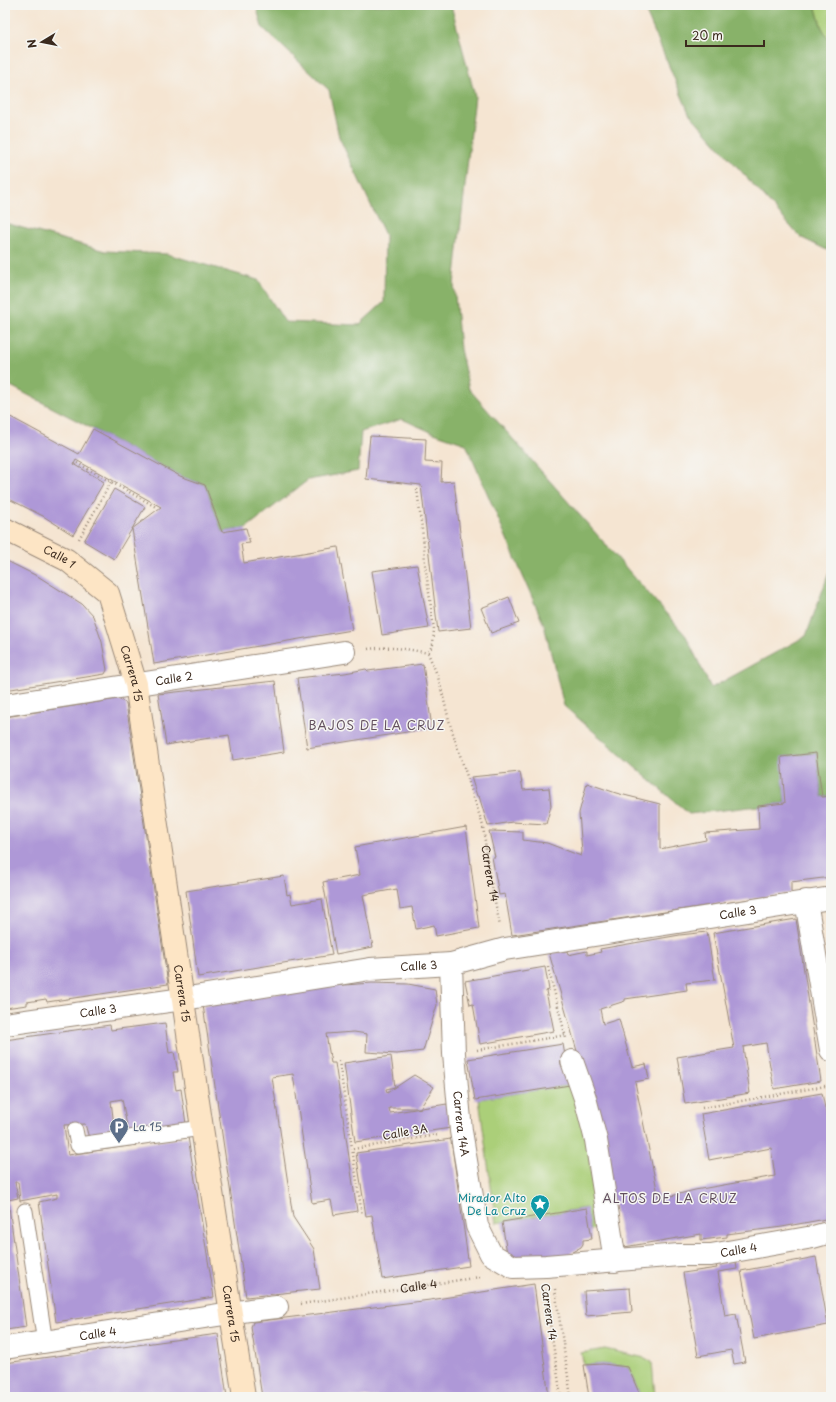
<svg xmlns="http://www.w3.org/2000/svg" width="836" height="1402" font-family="'Playpen Sans',sans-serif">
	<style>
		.green { fill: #abcf79; stroke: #737c4c }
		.forest { fill: #88b269; stroke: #626e44 }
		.building { fill: #ae98d7 }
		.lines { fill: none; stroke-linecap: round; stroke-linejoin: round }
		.lane-casing { stroke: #988878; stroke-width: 17 }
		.street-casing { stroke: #988878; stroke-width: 24 }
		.secondary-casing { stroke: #988878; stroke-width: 24 }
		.path { stroke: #988878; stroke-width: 2.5; stroke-dasharray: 1 3; stroke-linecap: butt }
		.lane { stroke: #fff; stroke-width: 15 }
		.street { stroke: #fff; stroke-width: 22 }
		.secondary { stroke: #fde5c5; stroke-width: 22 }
		.labels { text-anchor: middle; stroke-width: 3; stroke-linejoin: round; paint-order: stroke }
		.street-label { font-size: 11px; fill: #3b2a1e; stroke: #f6f6f2 }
		.service-label { font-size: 11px; fill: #4e5e75; stroke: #f6f6f2; text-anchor: start }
		.culture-label { font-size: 11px; fill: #0d838f; stroke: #f6f6f2; text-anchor: end }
		.neighbourhood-label { font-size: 12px; letter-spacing: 1px; fill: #63505f; stroke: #f6f6f2 }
	</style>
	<rect width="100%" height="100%" fill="#f6f6f2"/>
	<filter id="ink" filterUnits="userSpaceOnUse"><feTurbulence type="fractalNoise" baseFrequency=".025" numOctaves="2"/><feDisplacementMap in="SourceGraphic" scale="8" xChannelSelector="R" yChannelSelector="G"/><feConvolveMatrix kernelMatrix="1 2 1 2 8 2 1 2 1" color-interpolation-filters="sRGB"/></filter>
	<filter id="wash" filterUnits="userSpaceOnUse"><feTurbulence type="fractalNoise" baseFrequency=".012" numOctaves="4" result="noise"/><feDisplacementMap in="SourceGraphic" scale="16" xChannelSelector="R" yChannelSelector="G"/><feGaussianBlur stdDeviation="0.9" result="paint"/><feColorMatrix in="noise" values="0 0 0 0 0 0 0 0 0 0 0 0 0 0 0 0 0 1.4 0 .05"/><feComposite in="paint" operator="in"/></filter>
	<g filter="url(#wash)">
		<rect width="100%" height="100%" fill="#f5e5d2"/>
		<path class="green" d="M815,5H831V44L821,26Z
			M576,1084L587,1141L598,1224L591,1231L586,1208L496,1223L479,1099Z
			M605,1349L645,1358L652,1362L655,1396L640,1395L628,1367L603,1364L584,1365L581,1353Z"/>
		<path class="forest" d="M256,5H451L475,96L454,285L460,349L469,389L686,636L711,688L806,636L831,567V796L822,797L816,753L782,757L785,803L689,814L564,706L544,625L466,444L431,432L402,419L361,432L358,471L308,480L246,528L222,532L205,485L180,476L93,429L5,383V223L105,251L167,254L258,280L285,322L359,325L384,302L385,235L339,137L329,90L262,27Z
			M643,5H815L821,26L831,44V252L800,237L689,113Z"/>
		<g id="blocks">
			<path class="building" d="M5,414L79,454L93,429L180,476L205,485L222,532L246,528L250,543L241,544L244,563L338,547L352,630L154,664L132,529L161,507L76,460L74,464L104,482L73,535L43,516L5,497Z
				M370,436L426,439L425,462L442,463L441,482L454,481L471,628L438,632L421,485L366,479Z
				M114,489L145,507L114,559L84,541Z
				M5,560L39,577L82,604L93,616L102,642L107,670L105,674L5,690Z
				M417,565L429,628L382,635L372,571Z
				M509,597L519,623L491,633L481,608Z
				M423,664L432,728L307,748L297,678L345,673L366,669L368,671Z
				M275,681L284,752L233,760L229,735L166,745L158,694Z
				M118,699L126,703L168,984L47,1002L46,999L27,1002V1005L5,1008V717Z
				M816,753L822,797L831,796V877L791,882V893L512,935L505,894L499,895L492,857H495L489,831L523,832V840L547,843L581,856L582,852L579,813L587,783L616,793L660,804V849L706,840L705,833L759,829L758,806L785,803L781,757Z
				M520,772L523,790L549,788L551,806L546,824L512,822L488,826L479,796H477L471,777Z
				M466,827L479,928L436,936L434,925L416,929L412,907L400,909L397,889L363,895L373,947L336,954L323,882L360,875L355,847Z
				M284,876L287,895L290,894L292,904L322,899L332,955L198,977L186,891Z
				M796,919L821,1081L774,1089L766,1043L743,1047L750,1093L685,1104L677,1057L734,1048L713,933Z
				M707,932L715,980L686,983L687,990L625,999V1001L600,1009L603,1024L619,1019L632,1067L646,1064L649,1079L635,1082L659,1199L695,1190L775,1176L771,1148L709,1160L701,1114L822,1093L831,1138V1218L782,1227L727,1234V1237L701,1240V1234L624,1247L579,1058L549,953L567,951L568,955L587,951V955L601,952L600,949L611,947L680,935Z
				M545,967L549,990L546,991L554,1031L480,1044L473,1004L470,1005L465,981Z
				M372,983L408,984L435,989L437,1005L423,1051L397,1054L366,1052L367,1034L354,1032L326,1034L331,1063H335L357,1211L334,1215L331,1200L312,1203L293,1074L272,1077L293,1217L314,1249L320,1289L246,1297L203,1005L317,987Z
				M165,1023L169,1053L174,1052L178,1072H173L176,1090L181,1089L186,1124L128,1132L122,1099L111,1101L115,1134L89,1138L85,1124L64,1125L68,1155L188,1137L214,1297L56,1322L39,1202L57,1198V1194L20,1201L18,1182H15L18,1198L8,1200L26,1327L6,1330L5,1321V1184H7L5,1174V1040L110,1025L111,1030Z
				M563,1044L570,1085L475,1100L468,1059Z
				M391,1056L395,1087L386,1089L387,1093L414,1075L434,1087L420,1108H389L390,1113L447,1104L451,1128L355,1142L344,1063Z
				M451,1139L469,1266L382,1279L372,1215L366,1216L356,1153Z
				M587,1208L592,1239L583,1240V1244L581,1247L560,1259L508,1260L502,1222Z
				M816,1257L828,1325L754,1339L741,1271Z
				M736,1261L737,1269L718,1272L725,1316L736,1314L745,1362L734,1364L731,1350L698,1356L683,1273L717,1268L716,1265Z
				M534,1284L549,1397H262L251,1327L253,1322L430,1300Z
				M630,1288L632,1312L586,1316L584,1291Z
				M218,1334L227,1397H5V1363Z
				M603,1364L628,1367L640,1395L649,1396V1397H589L584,1365Z"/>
		</g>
	</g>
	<g filter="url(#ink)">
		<use href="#blocks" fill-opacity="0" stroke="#988878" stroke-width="1"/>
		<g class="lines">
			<g class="lane-casing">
				<path id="lane" d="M75,1130L78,1145L202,1128
					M25,1211L45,1343"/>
			</g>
			<g class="street-casing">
				<g id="street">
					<path id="s3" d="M5,705L344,652"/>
					<path d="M806,901L831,1050"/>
					<path id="s4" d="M451,964L454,1054L461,1131L477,1226L491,1254L513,1267L546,1266L679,1255H711L813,1237L831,1232"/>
					<path id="s5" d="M5,1024L183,999L370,969L451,964L505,949L831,898"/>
					<path d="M572,1061L585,1098L596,1140L615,1261"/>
					<path id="s6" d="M5,1348L250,1310L277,1307"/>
				</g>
			</g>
			<g class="secondary-casing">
				<g id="secondary">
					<path id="s7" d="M5,529L67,560L108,593L136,684L202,1128L244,1397"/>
				</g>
			</g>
			<g class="path">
				<path d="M77,463L156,507"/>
				<path d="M417,489L424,545L425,564L434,629L433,644L428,653"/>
				<path d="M79,539L111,482"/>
				<path id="s1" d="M368,649C389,646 408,649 428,653L438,677L450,724L483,826L489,872L500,926"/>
				<path d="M548,967L566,1038"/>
				<path d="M477,1050L566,1035"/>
				<path d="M339,1061L362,1215"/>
				<path d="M702,1108L831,1085"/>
				<path d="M353,1149L437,1135"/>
				<path d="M555,1289L571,1397"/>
				<path d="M545,1290L561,1397"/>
				<path id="s2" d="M301,1304L480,1277"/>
			</g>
			<use href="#lane" class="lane"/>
			<use href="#street" class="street"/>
			<use href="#secondary" class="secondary"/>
		</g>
	</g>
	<defs>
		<g id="parking-pin" transform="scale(1)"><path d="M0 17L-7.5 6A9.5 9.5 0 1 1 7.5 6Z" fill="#5c6f8a" stroke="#f6f6f2"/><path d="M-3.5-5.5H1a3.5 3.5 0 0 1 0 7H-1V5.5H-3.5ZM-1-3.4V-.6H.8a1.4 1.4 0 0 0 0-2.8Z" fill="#fff"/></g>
		<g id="sight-pin" transform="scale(1)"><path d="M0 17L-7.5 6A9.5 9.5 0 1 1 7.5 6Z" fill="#0f9aa8" stroke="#f6f6f2"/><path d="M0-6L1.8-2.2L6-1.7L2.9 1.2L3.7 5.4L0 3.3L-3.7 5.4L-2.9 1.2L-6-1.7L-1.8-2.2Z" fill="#fff"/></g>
	</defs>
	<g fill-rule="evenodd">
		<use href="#parking-pin" x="119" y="1127"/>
		<use href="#sight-pin" x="540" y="1204"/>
	</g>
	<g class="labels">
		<g class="street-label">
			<text dy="4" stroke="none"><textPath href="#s7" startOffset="61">Calle 1</textPath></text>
			<text dy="4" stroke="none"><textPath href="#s7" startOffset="206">Carrera 15</textPath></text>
			<text dy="4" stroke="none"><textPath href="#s3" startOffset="171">Calle 2</textPath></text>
			<text dy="4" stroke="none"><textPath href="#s1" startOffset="290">Carrera 14</textPath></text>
			<text dy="4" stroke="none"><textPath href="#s5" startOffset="742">Calle 3</textPath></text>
			<text dy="4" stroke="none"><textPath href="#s5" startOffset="418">Calle 3</textPath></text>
			<text dy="4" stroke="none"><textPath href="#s7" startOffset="530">Carrera 15</textPath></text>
			<text dy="4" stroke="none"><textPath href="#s5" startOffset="94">Calle 3</textPath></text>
			<text dy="4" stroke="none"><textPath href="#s4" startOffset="160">Carrera 14A</textPath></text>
			<text transform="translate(405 1132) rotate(-10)" y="4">Calle 3A</text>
			<text dy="4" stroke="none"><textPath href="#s4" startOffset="547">Calle 4</textPath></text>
			<text dy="4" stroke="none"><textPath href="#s2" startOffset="119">Calle 4</textPath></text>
			<text transform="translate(549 1312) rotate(82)" y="4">Carrera 14</text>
			<text dy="4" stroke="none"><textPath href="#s7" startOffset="854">Carrera 15</textPath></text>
			<text dy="4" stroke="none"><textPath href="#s6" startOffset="94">Calle 4</textPath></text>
		</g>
		<g class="service-label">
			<text x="133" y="1131">La 15</text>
		</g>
		<g class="culture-label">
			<text x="526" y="1202">Mirador Alto<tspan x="526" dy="13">De La Cruz</tspan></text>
		</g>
		<g class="neighbourhood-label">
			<text x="377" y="730">BAJOS DE LA CRUZ</text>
			<text x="670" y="1203">ALTOS DE LA CRUZ</text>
		</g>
	</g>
	<rect width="836" height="1402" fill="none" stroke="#f6f6f2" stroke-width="20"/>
	<g transform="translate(42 42) rotate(260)" stroke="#f6f6f2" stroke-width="3" paint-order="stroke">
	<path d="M0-3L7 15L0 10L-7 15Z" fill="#3b2a1e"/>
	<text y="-6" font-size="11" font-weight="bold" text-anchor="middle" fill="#3b2a1e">N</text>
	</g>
	<path d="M686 40v6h78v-6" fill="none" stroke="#3b2a1e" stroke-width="2"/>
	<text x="692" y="40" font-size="12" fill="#3b2a1e" stroke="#f6f6f2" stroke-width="3" paint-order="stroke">20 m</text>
</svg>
